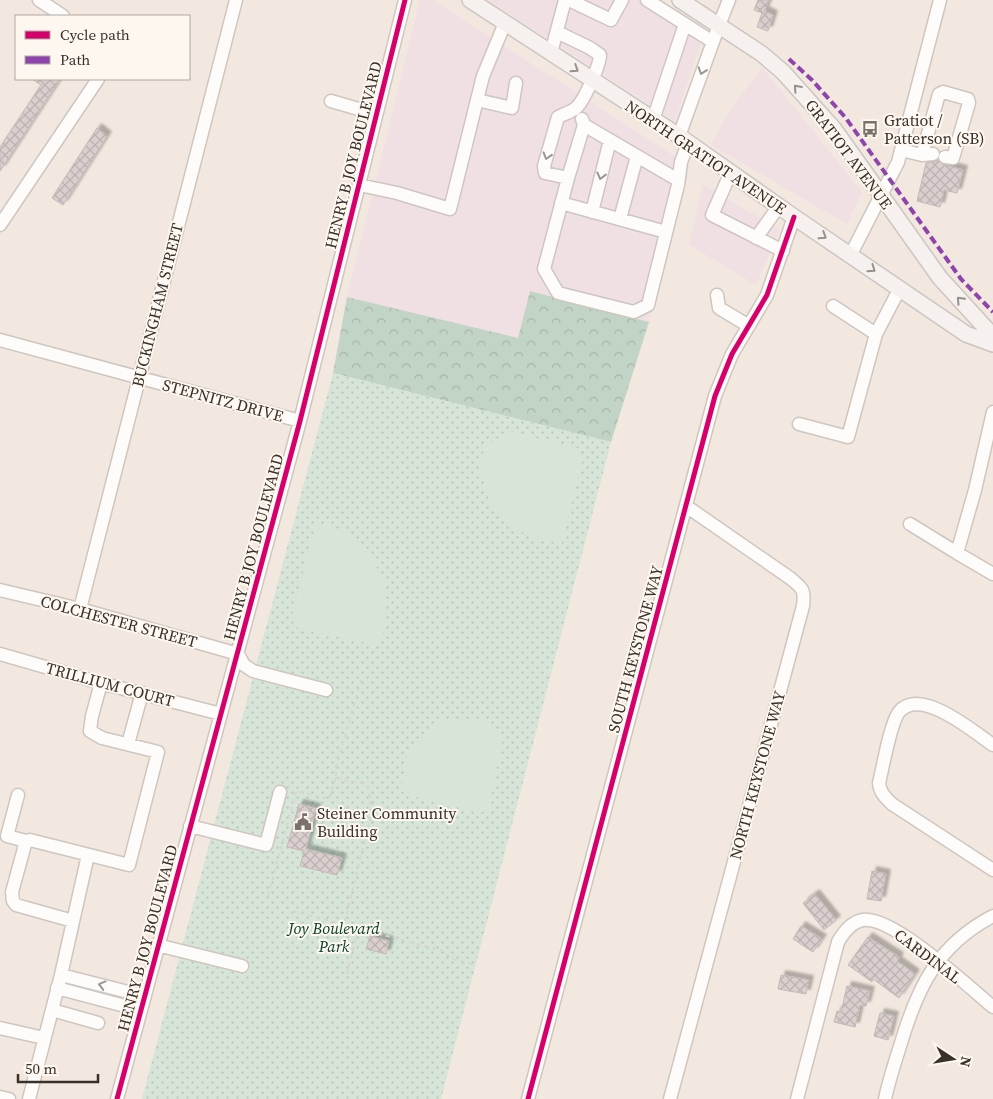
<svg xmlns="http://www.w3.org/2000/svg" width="993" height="1099" font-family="'Source Serif 4',serif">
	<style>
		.commercial { fill: #f0e0e4 }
		.forest { fill: url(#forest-crowns) }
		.park { fill: url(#park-dots) }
		.garden { fill: #d6e5d7 }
		.building { fill: url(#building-cross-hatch); stroke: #c2bab8; filter: url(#shadow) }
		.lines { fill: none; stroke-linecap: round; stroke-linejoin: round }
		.minor-casing { stroke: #cec6bf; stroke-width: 15 }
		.major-casing { stroke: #cbc6c1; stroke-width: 18 }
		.path { stroke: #d8d4d2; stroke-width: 2; stroke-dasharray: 4 4; stroke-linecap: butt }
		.minor { stroke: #fdfcfa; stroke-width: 12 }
		.major { stroke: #f6f0ef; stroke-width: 15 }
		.quiet { stroke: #8e44ad; stroke-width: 4; stroke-dasharray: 8 4; stroke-linecap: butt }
		.cycleway-casing { stroke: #fef7f0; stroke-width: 8 }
		.cycleway { stroke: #d6006c; stroke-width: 5 }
		.oneway { stroke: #97908d }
		.oneway2 { stroke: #9a9692 }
		.labels { text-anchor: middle; stroke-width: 4; stroke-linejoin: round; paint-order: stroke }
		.poi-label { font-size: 16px; fill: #38312b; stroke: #fef7f0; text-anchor: start }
		.street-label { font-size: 16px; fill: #38312b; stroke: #fef7f0 }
		.park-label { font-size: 16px; font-style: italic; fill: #06402c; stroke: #fef7f0 }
	</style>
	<defs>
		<pattern id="forest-crowns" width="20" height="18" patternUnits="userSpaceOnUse" patternTransform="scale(1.25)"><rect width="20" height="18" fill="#c1d4c5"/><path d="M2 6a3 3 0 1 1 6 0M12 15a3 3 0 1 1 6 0" fill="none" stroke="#a7b6a9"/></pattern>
		<pattern id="park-dots" width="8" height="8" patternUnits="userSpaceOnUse" patternTransform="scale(1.25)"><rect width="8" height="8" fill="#d6e5d7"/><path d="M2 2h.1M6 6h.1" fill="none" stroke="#b8c5b9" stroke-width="1.8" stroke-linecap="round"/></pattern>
		<pattern id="building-cross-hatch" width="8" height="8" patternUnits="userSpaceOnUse" patternTransform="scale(1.25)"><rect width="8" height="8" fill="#dacfce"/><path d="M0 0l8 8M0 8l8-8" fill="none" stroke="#bcb2b1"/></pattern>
		<filter id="shadow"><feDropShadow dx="4.5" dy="-4.5" stdDeviation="1" flood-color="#0004"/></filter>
	</defs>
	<rect width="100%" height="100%" fill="#f2e8df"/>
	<path class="commercial" d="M420,0H433L690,166L649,322L531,291L518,338L347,297Z
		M488,0H662L706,28L675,121Z
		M762,67L862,192L847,224L711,145L729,112Z
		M703,184L780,230L756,285L689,245Z"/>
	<path class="forest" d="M530,291L649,322L611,442L333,373L347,297L518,338Z"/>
	<path class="park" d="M333,373L611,442L441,1099H142Z"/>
	<path class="garden" d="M508,431L578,448L583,458L562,543C538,543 502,527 491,504C487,495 484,484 482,474C480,466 483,456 484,448Z
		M316,522L341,530L367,550L385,582L386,621L380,646L298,628L291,620Z
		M467,719L493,724L503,737L489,808L480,813L408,795L402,784L407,757L426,732L439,722Z"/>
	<path class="building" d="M758,0H769L764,11L773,15L768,31L757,27L762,13L754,10Z
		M32,79H60L0,171V147L41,85Z
		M97,128L107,136L63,205L52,198Z
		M938,161L944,165L963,170L957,193L944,190L940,207L917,201L926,163Z
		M299,804L316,808L306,849L342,858L337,875L300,866L304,851L287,847Z
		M872,871L886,874L881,901L867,899Z
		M815,894L836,920L824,930L803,903Z
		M801,926L822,939L813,952L793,939Z
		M370,936L389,941L386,954L366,949Z
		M868,937L899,957L897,961L915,974L899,998L873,979L872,982L848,965Z
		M781,975L809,980L806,994L778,989Z
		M847,986L870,991L866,1006L860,1005L855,1027L834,1022L837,1011L841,1012Z
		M880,1013L894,1016L888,1040L874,1036Z"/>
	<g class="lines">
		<g class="minor-casing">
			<path id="minor" d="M39,0L63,16
				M569,0L611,20L622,0
				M647,0L713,42
				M505,23L483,76L477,100L512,108L516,83
				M557,32L590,48L600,55C600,65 584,101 576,108C571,112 564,114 558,117L544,166L545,173L568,178
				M551,53L565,0
				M331,101L376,114
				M582,119L584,125L678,180
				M653,120L685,24
				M584,125L568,178L544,269L558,293L634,312L648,305L678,185L681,162L688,143
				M679,136L719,25L729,0
				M901,150L922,155L933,154
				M922,155L939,94L943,92L968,99L969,103L953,158L945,157
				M731,172L712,215L783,251
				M359,185L397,193L450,209L477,100
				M561,203L666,232
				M592,212L610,140
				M620,219L637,156
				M0,225L98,79
				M756,238L779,206
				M851,254L898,162L940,0
				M717,295L719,308L749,326
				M833,306L876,334
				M0,340L300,421
				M993,412L975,490L957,553L993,574
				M799,424L848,437L876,334L900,288
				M910,524L957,553
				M0,590L80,609L238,654L244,665L253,671L326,690
				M80,609L236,0
				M0,654L101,683L221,714
				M128,744L142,693
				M993,745C974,732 920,686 899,712C890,724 883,767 879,783C880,793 885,797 892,804L993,870
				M18,795L7,836L26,841
				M190,826L266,845L280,792
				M73,921L16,905L13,901L12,892L26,841L30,840L129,865L158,752L102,738L90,731L92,716L101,683
				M157,945L242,966
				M61,975L144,996
				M57,988L140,1010
				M52,1010L98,1023
				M0,1028L44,1038
				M0,1097L9,1099
				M29,1099L61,975L88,855
				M117,1099L300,421L405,0
				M528,1099L715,396L732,354L767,295L794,217
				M670,1099L803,606C805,589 803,589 790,578L686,506
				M797,1099L838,942C843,933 851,922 863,920C892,915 969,987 993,1007
				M885,1099C889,1080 895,1062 901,1043C918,986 938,945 993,916"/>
		</g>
		<g class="major-casing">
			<path id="major" d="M470,0L679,136L794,217L966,334L993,344
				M680,0L762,54L783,72L834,129L940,278L993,336"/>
		</g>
		<path class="path" d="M336,776V767L362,677
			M268,896L296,791L329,799L336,776L341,780L366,784L370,797V820L344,924
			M293,911L443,951L452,959L476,965
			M347,974L358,928"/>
		<use href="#minor" class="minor"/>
		<use href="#major" class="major"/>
		<path class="quiet" d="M789,59L812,80L845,117L961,279L993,312"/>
		<g class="cycleway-casing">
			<path id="cycleway" d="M117,1099L300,421L405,0
				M528,1099L715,396L732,354L767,295L794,217"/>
		</g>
		<use href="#cycleway" class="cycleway"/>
	</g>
	<defs><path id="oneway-chevron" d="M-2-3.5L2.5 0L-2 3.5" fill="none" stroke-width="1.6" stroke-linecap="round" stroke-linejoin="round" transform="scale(1.25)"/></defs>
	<g class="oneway">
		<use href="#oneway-chevron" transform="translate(575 69) rotate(33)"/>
		<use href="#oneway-chevron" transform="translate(797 88) rotate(-132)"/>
		<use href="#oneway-chevron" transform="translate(823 236) rotate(33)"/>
		<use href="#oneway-chevron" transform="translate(872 269) rotate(35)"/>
		<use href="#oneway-chevron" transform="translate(960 300) rotate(-133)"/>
	</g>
	<g class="oneway2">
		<use href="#oneway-chevron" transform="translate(702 71) rotate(109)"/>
		<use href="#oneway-chevron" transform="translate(547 156) rotate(107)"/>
		<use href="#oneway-chevron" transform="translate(601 176) rotate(104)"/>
		<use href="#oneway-chevron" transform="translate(102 985) rotate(-165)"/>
	</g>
	<defs>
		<g id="bus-bare" transform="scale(1.35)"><path d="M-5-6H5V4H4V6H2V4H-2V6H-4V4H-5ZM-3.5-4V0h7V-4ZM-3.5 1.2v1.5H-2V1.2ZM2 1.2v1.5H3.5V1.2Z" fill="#79716a" stroke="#fef7f0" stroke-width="2.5" paint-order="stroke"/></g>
		<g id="civic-bare" transform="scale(1.35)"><path d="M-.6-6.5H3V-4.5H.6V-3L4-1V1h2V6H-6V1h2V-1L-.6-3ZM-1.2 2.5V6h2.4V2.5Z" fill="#79716a" stroke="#fef7f0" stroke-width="2.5" paint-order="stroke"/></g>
	</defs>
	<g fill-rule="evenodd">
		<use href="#bus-bare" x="870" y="129"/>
		<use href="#civic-bare" x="303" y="822"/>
	</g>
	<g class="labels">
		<g class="poi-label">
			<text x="884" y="126">Gratiot /<tspan x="884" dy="18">Patterson (SB)</tspan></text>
			<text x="317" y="819">Steiner Community<tspan x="317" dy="18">Building</tspan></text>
		</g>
		<g class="street-label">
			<text transform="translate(849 154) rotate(53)" y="6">GRATIOT AVENUE</text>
			<text transform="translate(353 155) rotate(-76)" y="6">HENRY B JOY BOULEVARD</text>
			<text transform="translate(706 157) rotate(34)" y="6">NORTH GRATIOT AVENUE</text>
			<text transform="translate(157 305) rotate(-76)" y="6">BUCKINGHAM STREET</text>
			<text transform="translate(223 400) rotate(15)" y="6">STEPNITZ DRIVE</text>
			<text transform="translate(253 547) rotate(-75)" y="6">HENRY B JOY BOULEVARD</text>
			<text transform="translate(119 621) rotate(15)" y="6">COLCHESTER STREET</text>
			<text transform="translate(635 649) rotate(-75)" y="6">SOUTH KEYSTONE WAY</text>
			<text transform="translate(110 684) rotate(15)" y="6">TRILLIUM COURT</text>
			<text transform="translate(757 775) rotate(-75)" y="6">NORTH KEYSTONE WAY</text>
			<text transform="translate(147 938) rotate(-75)" y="6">HENRY B JOY BOULEVARD</text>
			<text transform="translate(928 956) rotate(37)" y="6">CARDINAL</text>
		</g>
		<g class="park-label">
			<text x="334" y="934">Joy Boulevard<tspan x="334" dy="18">Park</tspan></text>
		</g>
	</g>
	<rect x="15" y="15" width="175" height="65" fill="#fef7f0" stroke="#afa8a1"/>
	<rect x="25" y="31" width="25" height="8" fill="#d6006c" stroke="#afa8a1"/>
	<text x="60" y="40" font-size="15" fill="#38312b">Cycle path</text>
	<rect x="25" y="56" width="25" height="8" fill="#8e44ad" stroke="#afa8a1"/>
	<text x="60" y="65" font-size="15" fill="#38312b">Path</text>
	<g transform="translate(953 1059) rotate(102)" stroke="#fef7f0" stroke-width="4" paint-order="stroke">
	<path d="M0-4L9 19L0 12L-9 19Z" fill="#38312b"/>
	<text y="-8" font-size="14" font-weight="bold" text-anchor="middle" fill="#38312b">N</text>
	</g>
	<path d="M18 1074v8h80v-8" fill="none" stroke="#38312b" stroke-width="2.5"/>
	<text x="25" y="1074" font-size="15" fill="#38312b" stroke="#fef7f0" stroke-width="4" paint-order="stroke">50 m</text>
</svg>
